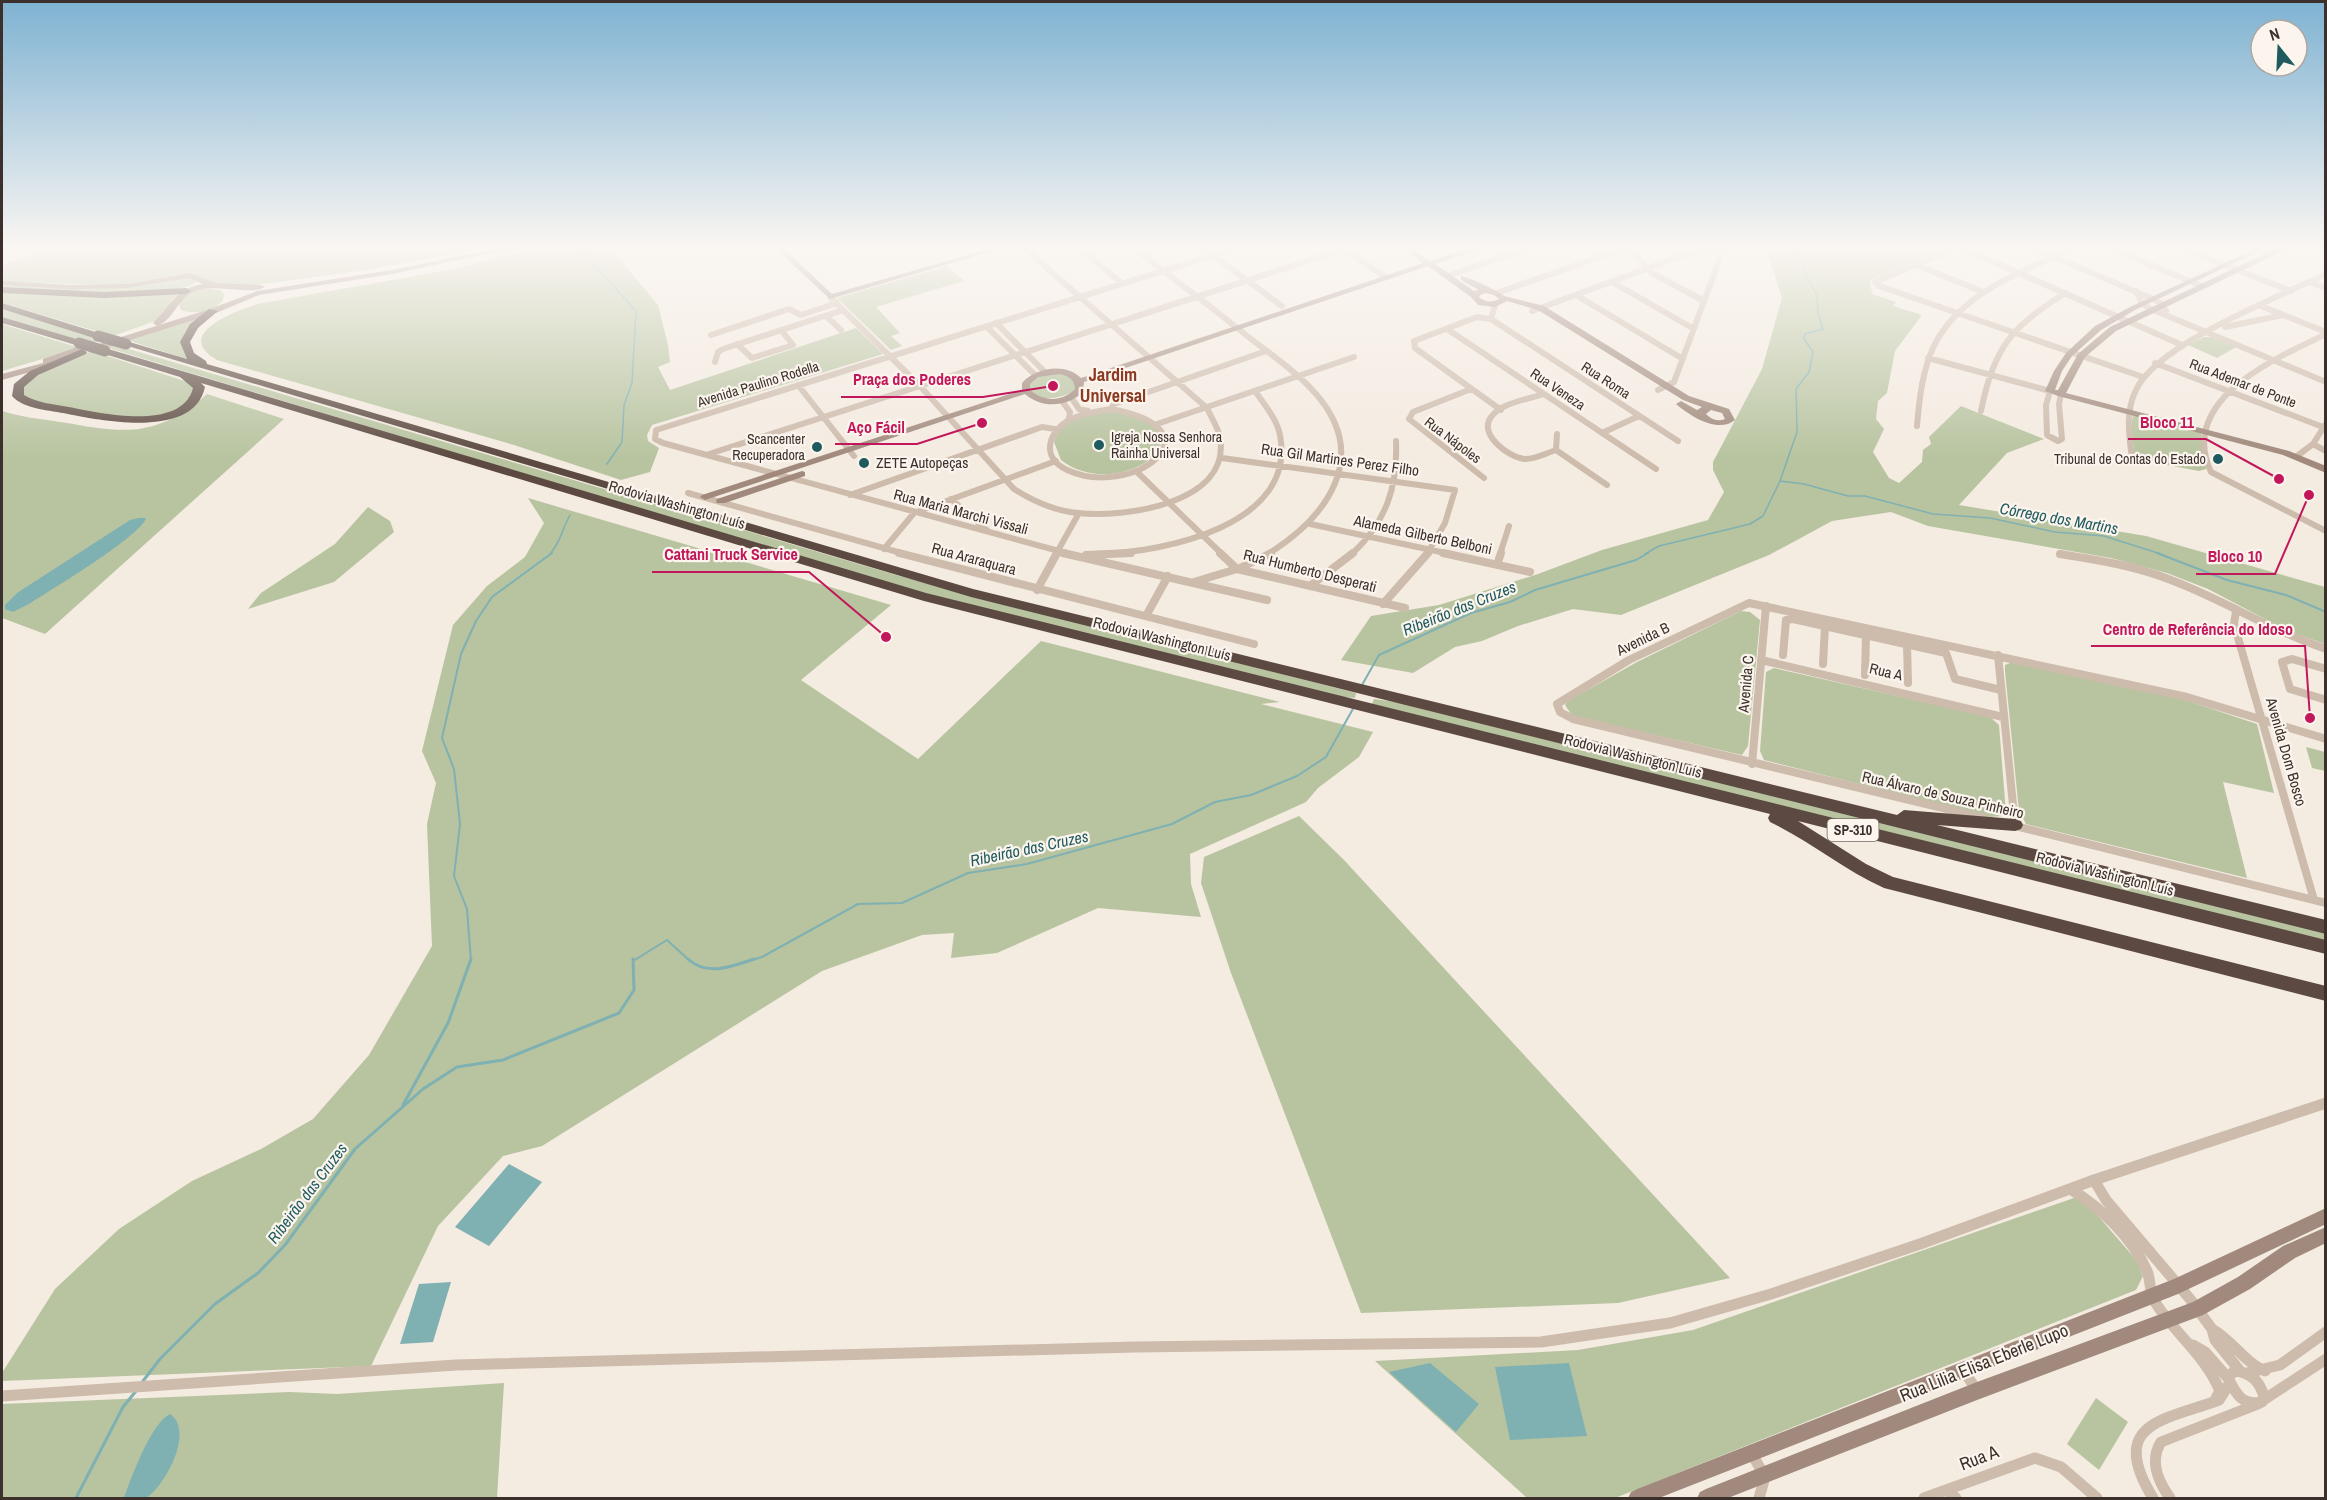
<svg xmlns="http://www.w3.org/2000/svg" width="2327" height="1500" font-family="'Archivo Narrow',sans-serif">
	<style>
		.green { fill: #b8c4a0 }
		.water { fill: #7fb0b2 }
		.lines { fill: none; stroke-linecap: round; stroke-linejoin: round }
		.stream-far2 { stroke: #7fb0b2; stroke-width: 1.5 }
		.stream-far1 { stroke: #7fb0b2; stroke-width: 2 }
		.stream { stroke: #7fb0b2; stroke-width: 3 }
		.street-far2 { stroke: #cdbbac; stroke-width: 6 }
		.street-far1 { stroke: #cdbbac; stroke-width: 8 }
		.street { stroke: #cdbbac; stroke-width: 11 }
		.secondary { fill: #a18a7d; fill-rule: evenodd }
		.highway { fill: #5c4a42; fill-rule: evenodd }
		.highway-bridge { stroke: #5c4a42; stroke-width: 11 }
		.poi-dot { fill: #1f5a5e; stroke: #fbf5ee; stroke-width: 2 }
		.labels { text-anchor: middle; stroke-width: 4.5; stroke-linejoin: round; paint-order: stroke }
		.far-street-label { font-size: 14px; fill: #3b302b; stroke: #fbf5ee }
		.far-poi-label { font-size: 14px; fill: #3b302b; stroke: #fbf5ee; text-anchor: end }
		.shield { fill: #fbf5ee; stroke: #756b66; stroke-width: 1.5 }
		.shield-label { font-size: 14px; font-weight: bold; fill: #3b302b }
		.street-label { font-size: 15px; fill: #3b302b; stroke: #fbf5ee }
		.poi-label { font-size: 15px; fill: #3b302b; stroke: #fbf5ee; text-anchor: start }
		.water-label { font-size: 16px; font-style: italic; fill: #1f5a5e; stroke: #fbf5ee }
		.far-district-label { font-size: 18px; font-weight: bold; fill: #8c3b22; stroke: #fbf5ee }
		.near-street-label { font-size: 18px; fill: #3b302b; stroke: #fbf5ee }
		.leader { fill: none; stroke: #c2185b; stroke-width: 2 }
		.callout-dot { fill: #c2185b; stroke: #fbf5ee; stroke-width: 2 }
		.callout-label { font-size: 16px; text-anchor: middle; font-weight: bold; fill: #c2185b; stroke: #fbf5ee; stroke-width: 4.5; stroke-linejoin: round; paint-order: stroke }
	</style>
	<rect width="100%" height="100%" fill="#f4ebe1"/>
	<path class="green" d="M71,248H483L373,269L248,286L213,283L188,273L120,285L2,282V271Z
		M528,248H611L658,305L668,345L670,362L658,367L670,390L856,328L883,354L652,425L647,435L648,441L659,448L650,472L621,480L514,445L217,360C172,334 235,312 257,304L449,270L524,251Z
		M1766,248H1847L1850,250L1856,248H1949L1870,280L1872,294L1896,302L1893,306L1922,315L1895,351L1887,393L1878,401L1876,419L1884,429L1873,452L1889,478L1899,483L1922,462L1923,450L1931,444L1929,437L1961,406L2044,439L2007,453L1959,505L2146,536L2325,587V644L2288,631L2208,589L2167,573L2111,558L1928,526L1891,512L1832,521L1769,555L1621,615L1573,609L1518,626L1482,641L1455,647L1413,673L1341,660L1371,616L1439,605L1538,574L1602,550L1708,520L1724,492L1713,470V462L1762,369L1782,298Z
		M947,266L964,281L876,307L900,333L891,336L902,346L891,350L837,298Z
		M191,277L197,281C182,300 31,291 2,289V285L123,288Z
		M201,288L220,290L224,294L223,300C214,312 195,315 181,310L178,303L183,296Z
		M2,291L92,296L179,293L171,301L168,311L158,320L113,336L2,303Z
		M2,309L93,336L100,341L94,343L81,341L2,317Z
		M205,314L182,343L187,359L127,340Z
		M2,324L80,348L2,371Z
		M2204,337H2212L2236,347L2217,358L2188,345Z
		M112,344L896,575L1356,693L1355,698L1330,696L892,585L105,347Z
		M92,351L188,382L195,386C191,393 188,402 183,406C143,434 68,408 24,398L20,387L51,366Z
		M1062,373L1074,379L1076,388C1066,400 1027,405 1030,383L1039,376Z
		M207,394L284,419L45,634L2,618V411C20,417 41,419 61,422C124,433 155,439 207,394Z
		M1110,412C1119,413 1130,414 1138,417C1205,442 1113,501 1061,460L1054,442C1061,417 1089,415 1110,412Z
		M2133,415L2201,433L2206,469L2199,471L2135,459L2131,427Z
		M528,498L891,605L801,680L918,759L1041,641L1280,702L1261,704L1373,732L1359,757L1318,788L1306,802L1190,854L1191,884L1201,917L1098,908L997,953L951,958L954,933L922,935L822,971L542,1146L503,1156L438,1226L371,1366L2,1381V1373L55,1289L119,1229L192,1181L261,1149L313,1119L369,1055L432,946L427,824L436,783L422,751L453,625L487,586L525,557L544,523Z
		M368,507L390,521L394,532L334,582L248,609L261,593L335,544Z
		M1741,611L1750,612L1760,620L1748,746L1742,755L1577,717L1571,714L1565,705L1568,701L1637,662Z
		M2013,662L2185,700L2257,724L2274,793L2223,782L2247,878L2026,824L2019,811L2005,671V665Z
		M1774,668L1990,717L1999,725L2006,813L2002,816L1990,817L1764,760L1760,751L1766,672Z
		M1374,699L1403,703L2325,931V944L1372,704Z
		M2306,747L2325,752V771L2312,768Z
		M1299,816L1344,860L1730,1278L1618,1303L1361,1313L1231,973L1201,883L1204,857Z
		M2074,1198L2087,1203L2137,1261L2143,1276L2136,1290L1615,1498H1527L1375,1361L1578,1350L1693,1330Z
		M504,1383L497,1498H2V1404L289,1392L337,1394Z
		M2096,1398L2128,1422L2099,1470L2067,1444Z"/>
	<path class="water" d="M139,518H146C141,536 49,591 29,604L13,612L5,609V605L17,593L130,520Z
		M509,1164L542,1182L489,1246L455,1227Z
		M451,1282L433,1342L400,1344L419,1284Z
		M1430,1363L1479,1404L1456,1432L1389,1372Z
		M1569,1363L1587,1436L1510,1440L1495,1367Z
		M170,1414C195,1431 165,1486 146,1498H124C131,1478 151,1423 170,1414Z"/>
	<g class="lines">
		<path class="stream-far2" d="M579,248L636,311L632,383L624,405L622,442L607,464
			M1780,481L1804,484L1848,496H1865L1933,514L1990,518L2055,532L2104,536L2161,554
			M550,554C561,542 562,529 570,515
			M1645,554L1659,546L1750,524L1763,516L1780,481L1797,432L1796,389L1809,372L1813,352L1804,339L1805,334L1823,329L1818,314L1817,296L1793,248"/>
		<path class="stream-far1" d="M2157,553L2227,580L2286,595L2326,612
			M1362,685L1379,655L1471,613L1510,602L1535,590L1636,560L1648,553
			M471,961L467,909L454,876L460,824L454,769L442,738L461,654L476,621L492,597L552,553
			M633,961L667,940L690,961
			M749,961L762,957L858,904L902,903L968,873L1027,864L1172,824L1215,802L1251,795L1297,776L1326,757L1354,707"/>
		<path class="stream" d="M688,959C707,977 733,966 754,959
			M403,1105L448,1023L471,959
			M143,1381L160,1359L215,1304L258,1273L285,1245L355,1149L423,1089L457,1067L503,1060L619,1013L634,990L633,959
			M76,1498L123,1407L136,1391"/>
		<path class="street-far2" d="M1079,248L1122,283
			M1134,248C1171,277 1209,305 1246,335C1270,354 1296,371 1316,394C1371,457 1327,517 1268,554
			M1203,248L1282,306
			M1341,248L1386,277
			M1630,248L1652,273L1704,301
			M1955,248L1875,282L1879,286L2143,377
			M1962,248L2182,345
			M2033,248L2153,299L2162,304L2166,311
			M2110,248L2202,286
			M2181,248L2291,291
			M2252,248L2269,254
			M1914,264L1983,292
			M2,268L62,248
			M1448,276L1529,248
			M1612,282L1694,329
			M2310,282L2326,288
			M2136,291L2142,304L2151,309L2326,382
			M1497,293L1625,248
			M1576,295L1683,359
			M830,297L920,386L1014,489C1033,501 1055,511 1078,513C1123,518 1232,504 1220,437C1218,428 1211,417 1207,408L1024,248
			M2261,306L2326,332
			M1532,311L1700,249L1719,248
			M826,316L841,330
			M1491,319L1495,305
			M996,323L1045,372
			M986,326L1035,375
			M2225,327L2283,315
			M1447,329L1656,469
			M2326,334C2277,358 2177,399 2211,472L2326,531
			M711,335L789,309L801,315L837,303
			M737,344L752,358L793,345L781,330
			M1928,358L2050,391L2046,405L2047,435L2058,441L2062,439L2059,404L2061,394
			M715,362L718,352L723,349L843,310
			M2155,363L2323,427
			M798,385L854,456
			M1471,389L1413,412L1409,419L1484,478
			M1658,390L1674,382L1719,261V248
			M1543,394C1527,400 1502,402 1491,417C1478,434 1508,457 1524,459C1535,460 1546,453 1556,450
			M1071,397L1079,409L1088,411
			M1062,401L1070,412L1069,418
			M1111,409C1225,430 1132,500 1067,470C1040,457 1048,431 1071,419C1084,413 1098,411 1111,409Z
			M1111,409L1114,404L1266,351
			M1501,410L1415,348L1414,341L1477,317L1491,319L1678,441
			M1981,411C1993,349 2012,325 2066,293
			M1157,424L1354,357
			M1917,426C1919,403 1921,381 1929,358C1950,296 2022,271 2076,248
			M1602,433L1639,416
			M2313,444L2326,451
			M1556,450L1607,485
			M1556,450L1557,434
			M709,454L1348,248
			M2297,456L2313,444L2325,425
			M1222,458L1455,490L1445,523L1427,554
			M2132,458C2129,435 2125,412 2136,390C2157,344 2279,297 2326,274
			M1137,472L1222,554
			M688,493L905,554
			M850,495L1042,427L1055,429
			M951,499L989,532
			M1310,524L1450,554
			M884,549L914,513L1056,461
			M1056,554L1079,513
			M1070,554L663,443L655,439L656,430L1236,248
			M1100,554C1165,552 1297,525 1280,435C1277,419 1264,404 1255,391
			M1352,554C1386,522 1398,487 1396,441
			M1500,554L1509,526
			M2060,554H2063"/>
		<path class="street-far1" d="M899,553L1254,644
			M1063,553L1267,600
			M1220,553L1237,569L1405,608
			M1443,553L1530,572
			M2060,554C2098,560 2136,566 2171,580C2224,600 2272,631 2326,649
			M1086,555L1131,553
			M1497,565L1501,553
			M1194,582L1240,568L1271,553
			M1310,586L1353,553
			M1037,590L1057,553
			M1383,604L1428,553
			M2236,611L2234,624L2314,900
			M1146,616L1168,576
			M1907,645L1908,683
			M1783,655L1786,620L1793,619L1946,653L1955,679L2001,690
			M1998,655L2015,825
			M1761,660L2003,717
			M1823,664L1825,626
			M2326,669L2292,659L2282,662L2290,689L2326,700
			M1865,675L1866,635
			M1752,764L1766,606
			M1984,818L1573,719L1560,712L1557,704L1629,660L1749,603L2187,697L2326,739
			M2011,825L2326,903"/>
		<path class="street" d="M2094,1180L2106,1200L2190,1299L2212,1329L2215,1340L2240,1371
			M2072,1190C2102,1209 2132,1237 2147,1271C2151,1280 2149,1292 2155,1302C2175,1334 2205,1355 2220,1391L2214,1402
			M2212,1329C2232,1340 2244,1362 2265,1371
			M2193,1345L2205,1352L2228,1378
			M1964,1371L1977,1391
			M2234,1371C2250,1372 2260,1381 2264,1397L2262,1402C2242,1406 2236,1394 2228,1378Z
			M2247,1373L2280,1365L2326,1332
			M2,1396L456,1365L1135,1347L1541,1342L1670,1323L1771,1294L1920,1244L2094,1180L2326,1103
			M2262,1401L2326,1359
			M1752,1454L1765,1477L1759,1498
			M1946,1490L1956,1498
			M1924,1498L2035,1458L2061,1467L2097,1498
			M2153,1498C2106,1422 2166,1420 2219,1400L2229,1384
			M2170,1498C2158,1481 2149,1461 2161,1442L2258,1404"/>
		<path class="secondary" d="M500,248H513L392,274L259,295L216,313L92,352L85,350L57,360L59,362L58,364L2,380V374L43,363V359L92,342L99,344L210,309L257,291L392,270Z
			M775,248H783L832,294L992,248H1003L830,299Z
			M1403,248H1411L1430,261L1469,248H1479L1478,250L1435,264L1474,291L1479,290L1461,280V276C1466,276 1501,292 1504,296L1544,306L1689,396L1729,409L1735,420C1718,434 1690,416 1676,404L1681,401L1697,410L1702,407L1683,400L1538,310L1507,301L1495,307L1478,305L1471,297L1428,266L1084,382L1083,392C1067,407 1042,409 1025,394L708,499L705,500L700,497L702,495L1022,390V383C1035,368 1065,362 1081,378L1423,263ZM1486,293L1494,295L1499,299C1492,303 1485,302 1479,297L1480,295ZM1060,374C1070,377 1074,379 1075,389C1062,402 1044,402 1030,390V384L1038,377ZM1711,410L1722,413L1725,419C1717,422 1711,419 1706,414Z
			M2257,248H2266L2135,310L2101,330L2072,356L2062,371L2055,390H2058L2078,354L2110,327L2277,248H2286L2285,250L2116,331L2085,357L2066,393L2289,451L2326,466V473L2283,455L2058,396L2045,391L2054,371L2066,353L2095,326L2130,307Z
			M2318,248H2326V251L2319,250Z
			M190,273L215,283L261,285L265,287C251,296 215,283 195,291C177,298 175,319 157,326L153,323C171,306 175,288 203,284L189,278L126,288L70,289L2,285V281L70,285L126,284Z
			M802,471L805,472V476L725,503H717L716,501L717,499Z
			M2326,1208V1224L2178,1294L1659,1498H1628L1631,1492L1637,1489L2174,1279Z
			M2326,1227V1243L2295,1258L2250,1289L2203,1315L1977,1400L1728,1498H1697L1700,1492L1706,1489L1977,1382L2193,1302L2238,1277L2283,1246Z"/>
		<path class="highway" d="M2,287L104,292L186,288L191,291L186,294L104,298L2,293Z
			M2,303L102,334L103,336L94,338L2,309Z
			M209,309L218,311L198,328L190,342L194,353L206,361L207,364L973,589L1897,815L1904,810L2015,819L2021,821L2023,825L2021,829L2015,831L1937,825L2326,920V934L971,597L121,344L126,341L187,359L180,342L190,324Z
			M2,317L83,341L84,343L79,346L2,323Z
			M105,348L926,593L2326,940V954L1798,821L1866,864L1893,877L2326,986V1001L1884,888C1844,870 1810,841 1770,822L1768,818L1770,814L924,601L201,383L205,387C194,439 103,421 68,414C50,410 25,410 12,396L14,384L30,371L82,349L87,352L86,354L38,375L24,387V395C37,403 53,404 69,407C99,413 182,432 193,388L180,377L101,353L100,351Z"/>
		<path class="highway-bridge" d="M98,336L126,344
			M79,343L105,351"/>
	</g>
	<linearGradient id="sky" x2="0" y2="1"><stop stop-color="#7eb2d2"/><stop offset="0.54" stop-color="#faf6f2"/><stop offset="1" stop-color="#faf6f2" stop-opacity="0"/></linearGradient>
	<rect width="2327" height="458" fill="url(#sky)"/>
	<g class="poi-dot">
		<circle cx="1099" cy="445" r="6"/>
		<circle cx="817" cy="447" r="6"/>
		<circle cx="2218" cy="459" r="6"/>
		<circle cx="864" cy="463" r="6"/>
	</g>
	<g class="labels">
		<g class="far-street-label">
			<text transform="translate(1606 380) rotate(33)" y="5">Rua Roma</text>
			<text transform="translate(2243 383) rotate(21)" y="5">Rua Ademar de Ponte</text>
			<text transform="translate(758 384) rotate(-17)" y="5">Avenida Paulino Rodella</text>
			<text transform="translate(1558 389) rotate(34)" y="5">Rua Veneza</text>
			<text transform="translate(1453 440) rotate(37)" y="5">Rua Nápoles</text>
		</g>
		<g class="far-poi-label">
			<text x="1111" y="442" text-anchor="start">Igreja Nossa Senhora<tspan x="1111" dy="16">Rainha Universal</tspan></text>
			<text x="805" y="444">Scancenter<tspan x="805" dy="16">Recuperadora</tspan></text>
			<text x="2206" y="464">Tribunal de Contas do Estado</text>
		</g>
		<rect class="shield" x="1827.5" y="819" width="51" height="22" rx="4.5"/>
		<g class="shield-label">
			<text x="1853" y="835">SP-310</text>
		</g>
		<g class="street-label">
			<text transform="translate(1340 460) rotate(8)" y="5">Rua Gil Martines Perez Filho</text>
			<text transform="translate(677 505) rotate(16)" y="5">Rodovia Washington Luís</text>
			<text transform="translate(961 512) rotate(15)" y="5">Rua Maria Marchi Vissali</text>
			<text transform="translate(1423 535) rotate(12)" y="5">Alameda Gilberto Belboni</text>
			<text transform="translate(974 559) rotate(15)" y="5">Rua Araraquara</text>
			<text transform="translate(1310 571) rotate(14)" y="5">Rua Humberto Desperati</text>
			<text transform="translate(1162 639) rotate(14)" y="5">Rodovia Washington Luís</text>
			<text transform="translate(1643 639) rotate(-26)" y="5">Avenida B</text>
			<text transform="translate(1886 672) rotate(13)" y="5">Rua A</text>
			<text transform="translate(1746 684) rotate(-85)" y="5">Avenida C</text>
			<text transform="translate(2286 752) rotate(74)" y="5">Avenida Dom Bosco</text>
			<text transform="translate(1633 756) rotate(14)" y="5">Rodovia Washington Luís</text>
			<text transform="translate(1943 795) rotate(13)" y="5">Rua Álvaro de Souza Pinheiro</text>
			<text transform="translate(2105 874) rotate(14)" y="5">Rodovia Washington Luís</text>
		</g>
		<g class="poi-label">
			<text x="876" y="468">ZETE Autopeças</text>
		</g>
		<g class="water-label">
			<text transform="translate(2059 518) rotate(10)" y="6">Córrego dos Martins</text>
			<text transform="translate(1459 608) rotate(-22)" y="6">Ribeirão das Cruzes</text>
			<text transform="translate(1029 848) rotate(-12)" y="6">Ribeirão das Cruzes</text>
			<text transform="translate(307 1193) rotate(-53)" y="6">Ribeirão das Cruzes</text>
		</g>
		<g class="far-district-label">
			<text x="1113" y="381">Jardim<tspan x="1113" dy="21">Universal</tspan></text>
		</g>
		<g class="near-street-label">
			<text transform="translate(1984 1363) rotate(-22)" y="6">Rua Lilia Elisa Eberle Lupo</text>
			<text transform="translate(1979 1458) rotate(-21)" y="6">Rua A</text>
		</g>
	</g>
	<path class="leader" d="M1053 386L983 397H841M2279 479L2206 439H2128M982 423L917 444H835M886 637L809 572H652M2309 495L2275 574H2196M2310 718L2305 646H2091"/>
	<g class="callout-dot">
		<circle cx="1053" cy="386" r="6"/>
		<circle cx="2279" cy="479" r="6"/>
		<circle cx="982" cy="423" r="6"/>
		<circle cx="886" cy="637" r="6"/>
		<circle cx="2309" cy="495" r="6"/>
		<circle cx="2310" cy="718" r="6"/>
	</g>
	<g class="callout-label">
		<text x="912" y="385">Praça dos Poderes</text>
		<text x="2167" y="428">Bloco 11</text>
		<text x="876" y="433">Aço Fácil</text>
		<text x="731" y="560">Cattani Truck Service</text>
		<text x="2235" y="562">Bloco 10</text>
		<text x="2198" y="635">Centro de Referência do Idoso</text>
	</g>
	<rect width="2327" height="1500" fill="none" stroke="#3b302b" stroke-width="6"/>
	<g transform="translate(2279 48) rotate(342)"><circle r="28" fill="#fbf5ee" stroke="#aea6a0" stroke-width="1.5"/>
	<path d="M0-4.5L10 22L0 15L-10 22Z" fill="#1f5a5e"/>
	<text y="-9" font-size="16" font-weight="bold" text-anchor="middle" fill="#3b302b">N</text>
	</g>
</svg>
